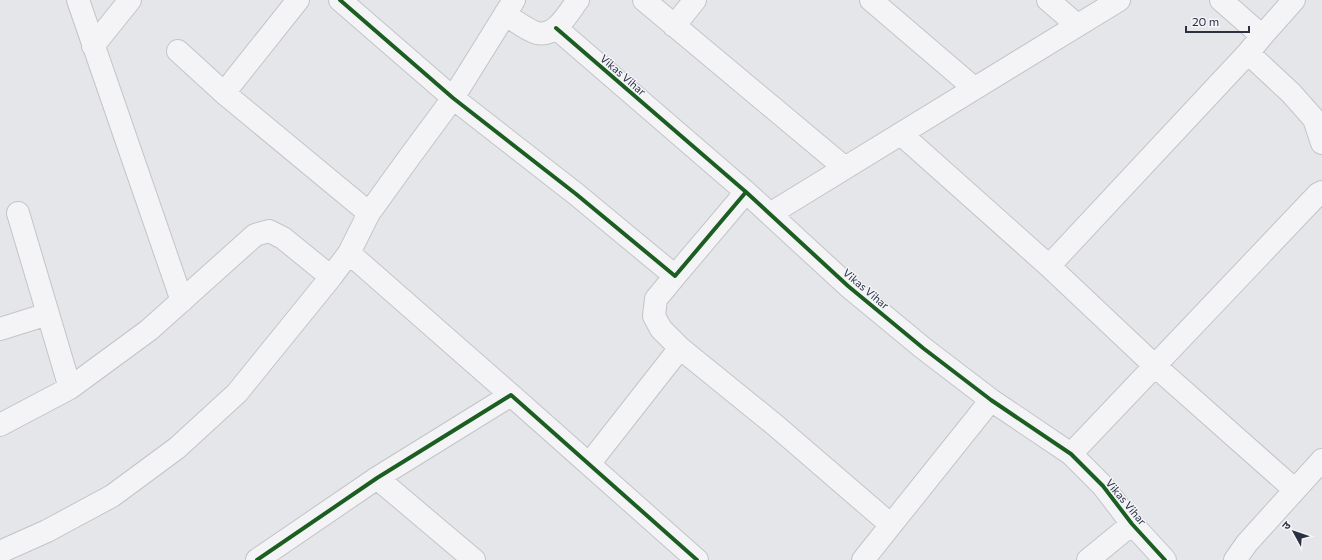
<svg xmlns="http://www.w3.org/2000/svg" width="1322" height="560" font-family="Commissioner,'Noto Sans Devanagari',sans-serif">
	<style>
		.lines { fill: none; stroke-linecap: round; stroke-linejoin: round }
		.minor-casing { stroke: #c3c4c7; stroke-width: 24 }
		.minor { stroke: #f4f4f6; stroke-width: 22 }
		.cycleway-casing { stroke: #f3f4f8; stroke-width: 6 }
		.cycleway { stroke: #1b5e20; stroke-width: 4 }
		.labels { text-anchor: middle; stroke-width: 3; stroke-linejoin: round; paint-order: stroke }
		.street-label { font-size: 11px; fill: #2c3142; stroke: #f3f4f8 }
	</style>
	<rect width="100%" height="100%" fill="#e5e6e9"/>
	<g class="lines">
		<g class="minor-casing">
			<path id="minor" d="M78,0L182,301
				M340,0L453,98L576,194L675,276L746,192
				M644,0L845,168
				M871,0L974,88
				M1048,0L1077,25
				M505,14C512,19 529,31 537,33C556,37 568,13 578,0
				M674,26L695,0
				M556,28L746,192L848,286L923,348L991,400L1071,454L1103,486L1132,524L1165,560
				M1262,36L1294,0
				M93,46L130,0
				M178,51L224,93L369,213
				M1248,53L1291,93L1314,119L1322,143
				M224,93L298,0
				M901,134L1049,266L1154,365L1295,490
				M18,213L70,388
				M770,214L1119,0
				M1049,266L1248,53L1262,36L1221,0
				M675,276L656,299L654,316L661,329L680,348L775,425L891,525L991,400
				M0,329L48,314
				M511,395L349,253L369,213L408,159L453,98L514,0
				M0,425L70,388L149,330L255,235L269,231L283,238L331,277L349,253
				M1071,454L1318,194L1322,192
				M589,464L680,348
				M377,478L474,560
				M0,552L47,531L112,496L177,448L237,393L331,277
				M257,560L377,478L511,395L697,560
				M863,560L891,525
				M1088,560L1132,524
				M1235,560L1247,543L1322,460"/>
		</g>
		<use href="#minor" class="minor"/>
		<g class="cycleway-casing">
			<path id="cycleway" d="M340,0L453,98L576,194L675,276L746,192
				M556,28L746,192L848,286L923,348L991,400L1071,454L1103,486L1132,524L1165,560
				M257,560L377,478L511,395L697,560"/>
		</g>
		<use href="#cycleway" class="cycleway"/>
	</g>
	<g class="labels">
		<g class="street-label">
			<text transform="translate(623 75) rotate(41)" y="4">Vikas Vihar</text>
			<text transform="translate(866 289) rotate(40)" y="4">Vikas Vihar</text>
			<text transform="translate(1126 502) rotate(50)" y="4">Vikas Vihar</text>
		</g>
	</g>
	<g transform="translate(1294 532) rotate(310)" stroke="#f3f4f8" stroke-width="3" paint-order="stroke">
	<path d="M0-3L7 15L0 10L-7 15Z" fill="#2c3142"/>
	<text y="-6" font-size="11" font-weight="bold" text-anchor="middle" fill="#2c3142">उ</text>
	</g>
	<path d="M1186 26v6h63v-6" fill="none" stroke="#2c3142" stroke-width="2"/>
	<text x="1192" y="26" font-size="12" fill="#2c3142" stroke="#f3f4f8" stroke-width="3" paint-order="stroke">20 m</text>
</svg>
